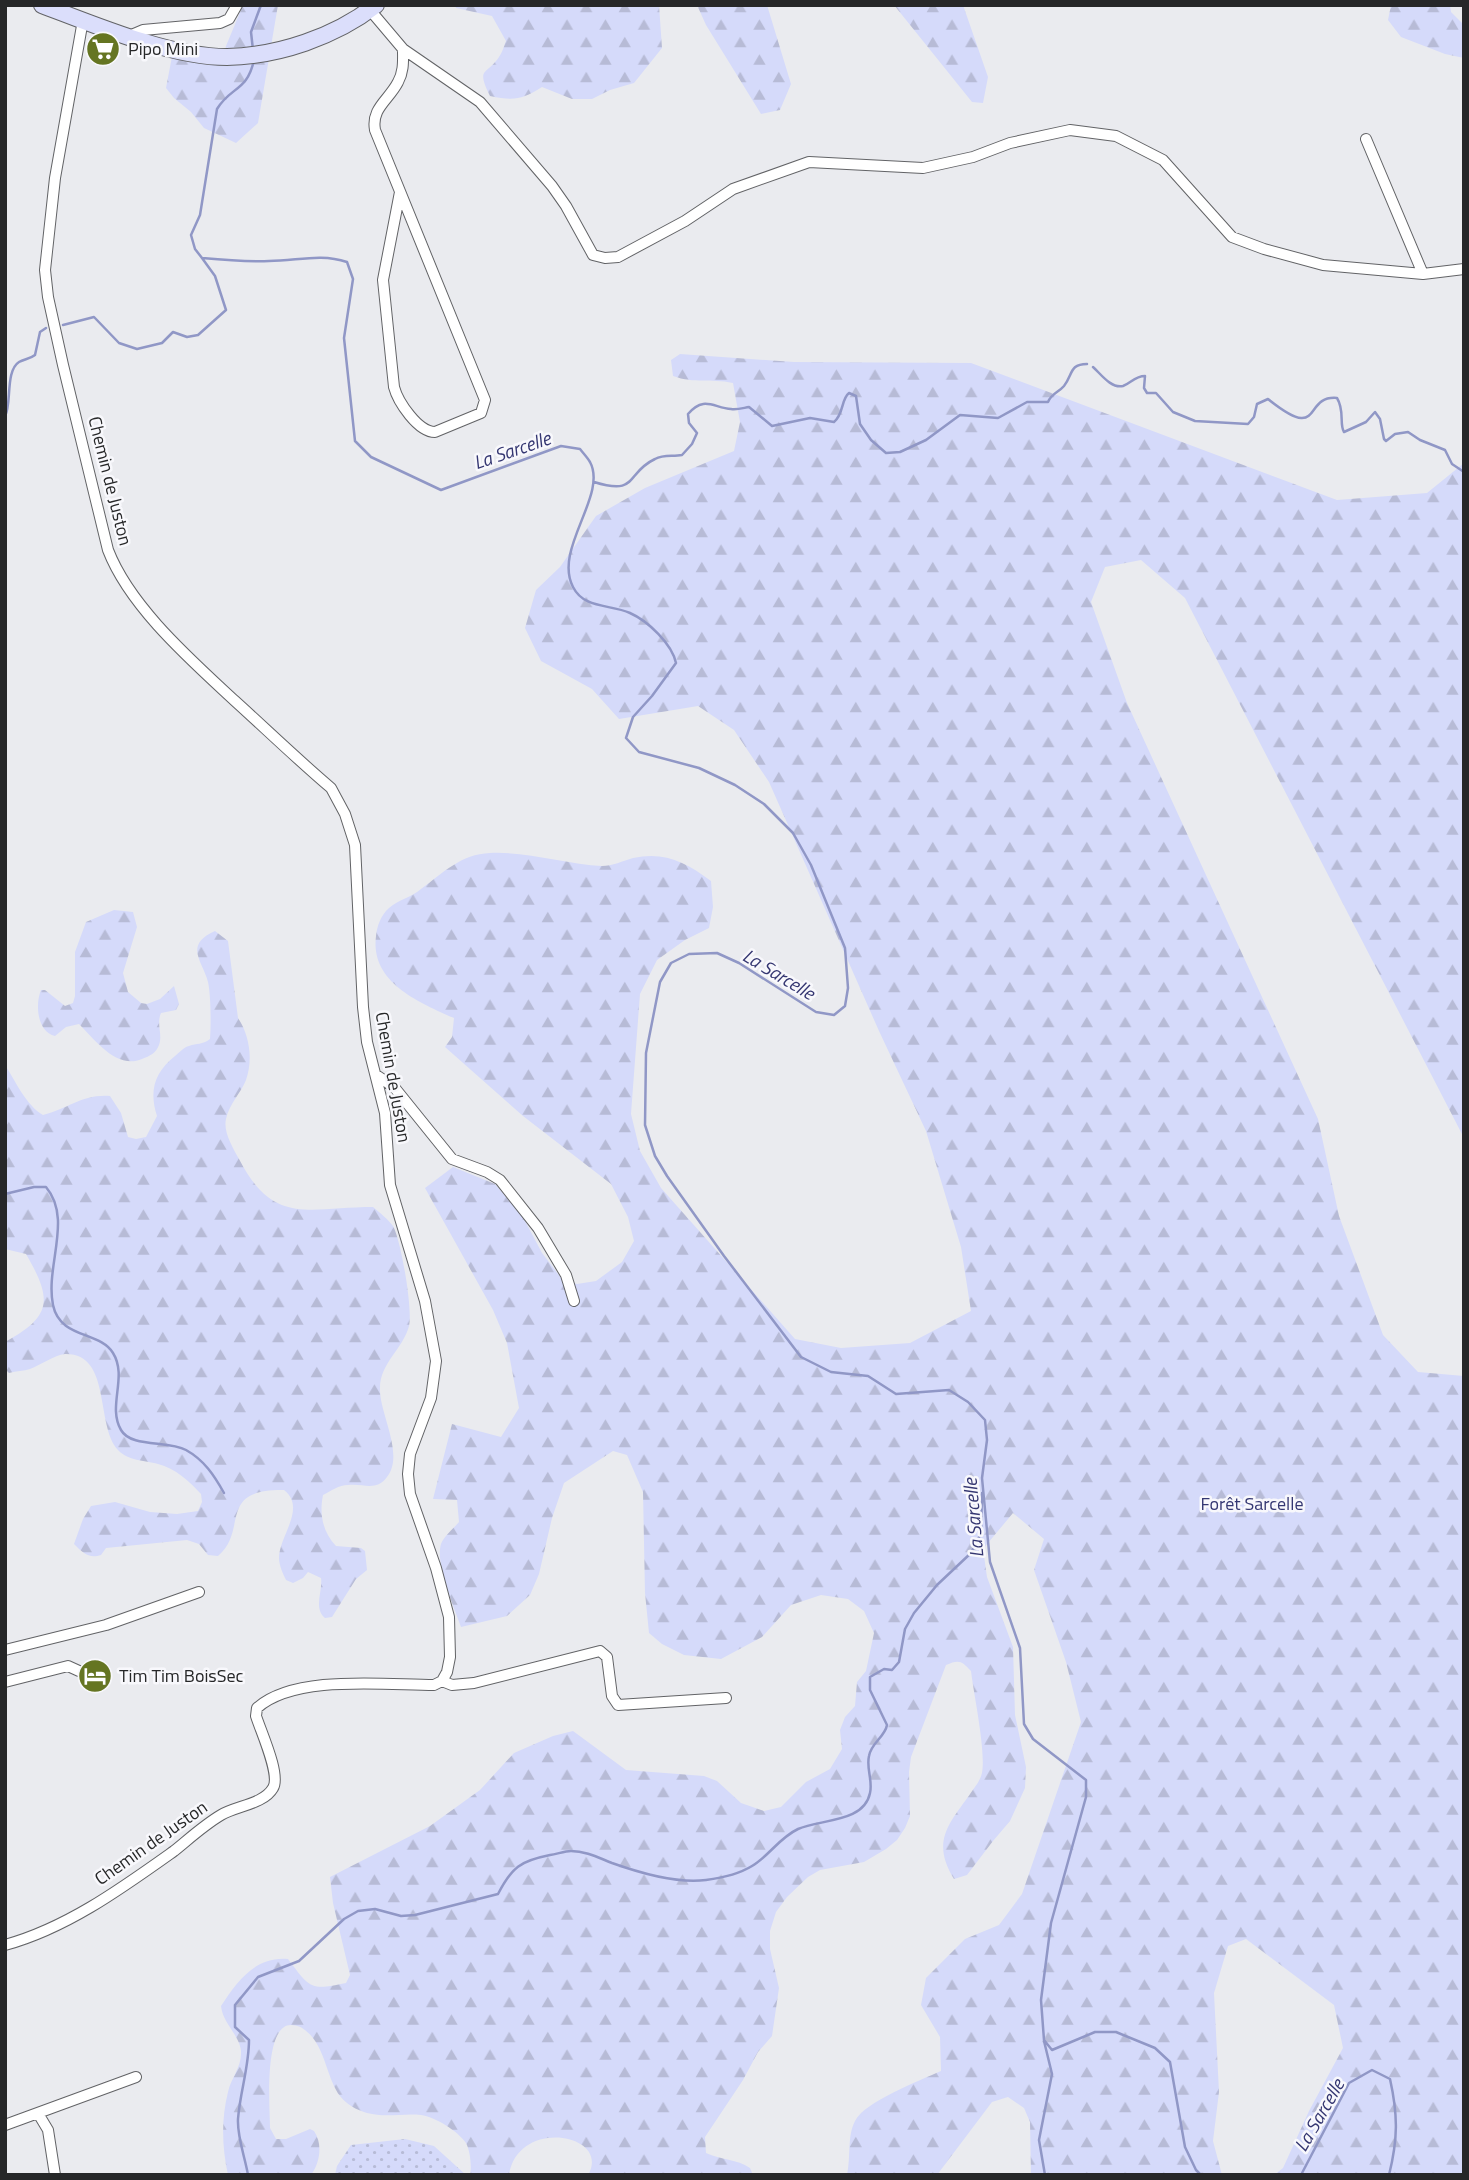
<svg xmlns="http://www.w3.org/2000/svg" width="1469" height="2180" font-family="'Titillium Web',sans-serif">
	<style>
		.grass { fill: url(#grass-dots) }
		.forest { fill: url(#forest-firs) }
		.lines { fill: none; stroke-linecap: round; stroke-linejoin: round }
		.stream { stroke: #9097c6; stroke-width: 2.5 }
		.street-casing { stroke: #626366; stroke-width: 12 }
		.secondary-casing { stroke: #626366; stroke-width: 18 }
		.street { stroke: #fff; stroke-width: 10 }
		.secondary { stroke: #dbdefb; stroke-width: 16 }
		.labels { text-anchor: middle; stroke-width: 5; stroke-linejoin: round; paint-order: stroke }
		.poi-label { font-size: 18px; fill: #262728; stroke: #f8f8fc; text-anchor: start }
		.street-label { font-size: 18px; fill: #262728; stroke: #f8f8fc }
		.park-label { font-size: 18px; fill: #343772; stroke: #f8f8fc }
		.water-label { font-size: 19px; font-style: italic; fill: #343671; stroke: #f8f8fc }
	</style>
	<defs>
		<pattern id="grass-dots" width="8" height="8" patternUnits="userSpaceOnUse" patternTransform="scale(1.75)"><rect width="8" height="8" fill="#d5dafa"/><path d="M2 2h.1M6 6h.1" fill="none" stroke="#b7bbd6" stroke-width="1.8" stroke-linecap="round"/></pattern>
		<pattern id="forest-firs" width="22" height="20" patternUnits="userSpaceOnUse" patternTransform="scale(1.75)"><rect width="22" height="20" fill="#d5dafa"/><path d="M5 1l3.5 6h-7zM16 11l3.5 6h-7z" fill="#b7bbd6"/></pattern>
	</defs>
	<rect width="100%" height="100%" fill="#eaebef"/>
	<path class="grass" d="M405,2139L434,2146L466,2175H335L337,2166L351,2145Z"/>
	<path class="forest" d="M243,5H278L258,123L236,143L204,128L191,112L174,98L166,88L174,46L223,60L226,46Z
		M455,5H659L662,48L634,83L610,90L592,99H572L542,87C521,100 514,101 490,96C476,67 486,76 499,57C502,53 504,46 506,41L492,16L456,8Z
		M697,5H767L791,84L780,110L761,114L706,25Z
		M894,5H963L988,77L983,103L972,102Z
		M1391,5H1450L1451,12L1464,25V58L1445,54L1401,37L1388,20Z
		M680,354L794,362L971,363L1337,500L1427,493L1464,463V1138L1185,598L1141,560L1105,567L1091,602L1127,703L1318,1119L1339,1216L1383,1335L1418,1372L1464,1376V2175H1274L1283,2168L1309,2111L1343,2048L1334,2005L1246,1939L1228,1946L1214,1993L1219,2092L1213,2141L1222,2175H1031L1030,2122L1024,2108L1008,2097L992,2102L937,2175H847C851,2157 847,2136 855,2121C864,2102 921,2080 941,2071L940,2037L921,2005L926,1978L965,1939L999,1925L1022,1894L1081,1722L1066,1662L1034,1570L1044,1539L1013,1513L983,1549L987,1577L1013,1647L1015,1715L1026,1767L1025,1788L1010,1821L993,1841L967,1875L954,1879C932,1843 947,1826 968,1797C973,1789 980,1782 982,1773C986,1751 974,1696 971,1671C962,1661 959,1659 946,1665L911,1757L909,1772L910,1816L905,1828L897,1840L886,1849L864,1862L820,1870L808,1877L787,1897L776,1912L770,1931V1949L779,1988L772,2036L758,2052L743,2080L705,2137L706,2153C721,2160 737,2159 750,2168L753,2175H588C612,2134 518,2117 509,2175H470C472,2167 470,2150 466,2143C458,2131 435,2117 421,2115C403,2113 386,2118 367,2113C357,2110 347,2105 340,2096C328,2080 326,2055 313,2038C307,2031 301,2025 291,2025C263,2025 270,2109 270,2128L276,2139H286L310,2129L314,2131C323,2144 320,2163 311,2175H228C222,2147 221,2120 228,2092C231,2078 242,2067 241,2051C239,2034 223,2024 221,2006C237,1982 255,1956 288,1959C310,1988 310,1991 346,1983L350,1975L333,1903L330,1877L430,1826L480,1790L514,1753L553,1736L573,1731L626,1770L704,1776L717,1781L741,1803L764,1811L781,1807L806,1782L830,1769L842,1749L840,1730L845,1717L855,1706L857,1682L866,1671L874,1633L864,1611L848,1599L821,1595L791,1605L762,1637L721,1659L684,1655L662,1644L649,1633L645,1593L643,1492L627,1455L613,1451L564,1483L552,1518L539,1574L530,1595L507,1616L461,1627C454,1607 435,1564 441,1544C444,1536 453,1529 459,1522L457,1500L433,1499L452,1424L501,1437L519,1408L507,1343L493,1310L425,1188L453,1167L495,1184L523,1217L542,1253L562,1279L577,1284L596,1281L622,1262L634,1241L628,1217L611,1184L523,1116L445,1047L452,1037L454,1018C418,1002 370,982 376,936C377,926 381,915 389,908C398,900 412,897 421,889C443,873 461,854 490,853C524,851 567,864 602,866C612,866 623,861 633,858C664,851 686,862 711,881L713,907L709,928L685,940L657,960L640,994L631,1114L640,1151L661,1188L795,1339L841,1348L910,1343L971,1311L961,1247L926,1131L879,1031L769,782L734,730L698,706L619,719L592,689L541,661L525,628L536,590L560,567L596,516L645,488L734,451L740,422L733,383C710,378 695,384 673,376L671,360Z
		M114,910L133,912L137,927L123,973L128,992L141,1003L147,1004L160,999L174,986L179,1004L176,1010L161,1013C156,1024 163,1034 159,1045C156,1053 150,1056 142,1059C117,1070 95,1040 79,1024L66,1027L55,1036C37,1032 35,1004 41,990H45L65,1006L73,1003L75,996V952L86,922Z
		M215,931L228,941L238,1018C250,1036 253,1060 246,1080C241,1093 229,1104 226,1119C223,1132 233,1148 239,1159C274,1227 309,1207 373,1207C380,1213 388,1219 393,1226C401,1240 413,1310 409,1326C403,1349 380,1363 380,1388C379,1413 405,1454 387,1477C376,1492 363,1483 348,1485C339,1485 331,1491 323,1495C319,1515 323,1532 336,1546L361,1548L365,1551L367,1570L356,1579L332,1617L325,1618C313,1608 323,1591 321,1578L308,1572L303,1578L293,1583L286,1580C283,1574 279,1565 279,1558C279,1536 307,1508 284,1490C216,1489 249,1530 218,1556L208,1555L199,1544L187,1540L106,1548L101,1555C89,1559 83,1553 74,1544L83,1519L91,1506L115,1502L150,1512L177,1514L198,1511L202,1502L201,1494C190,1482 175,1468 158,1464C144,1460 128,1461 118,1450C95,1425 112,1353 65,1354C54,1355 41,1365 30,1369C24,1371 16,1371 9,1373L5,1369V1342C53,1316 52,1299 26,1254L5,1249V1065C16,1082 26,1105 43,1115C68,1109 82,1094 110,1096L121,1113L128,1137L136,1139L146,1137L157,1116C149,1091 154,1073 175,1056C179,1053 184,1047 189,1046C197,1043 202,1045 210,1039C211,1026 211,995 208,982C203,962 183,945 215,931Z"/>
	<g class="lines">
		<path class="stream" d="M253,50L251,32L261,5
			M254,60C247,92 231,86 217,109L200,215L191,235L195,249L202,258C224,260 247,262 269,261C297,261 320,253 347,262L353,279L344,338L355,441L371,457L441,490L561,446L580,449C583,453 587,457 590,462C608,495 553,549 573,587C584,609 610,604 630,613C648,621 672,644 676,663L652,696L633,717L626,738L639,752L699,768L735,785L764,804L793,833L811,865L845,948L848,988L845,1006L834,1015L816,1012L739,963L717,953L689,954L671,963L660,982L646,1053L645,1125L655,1156L667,1176L724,1256L801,1357L831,1372L868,1376L896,1394L949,1390L968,1402L985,1420L987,1440L982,1478L990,1562L1020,1648L1024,1724L1033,1739L1086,1780V1797L1051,1923L1041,2000L1044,2040L1052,2050L1095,2032H1116L1155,2048L1170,2062L1185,2147L1196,2170L1201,2175
			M63,325L94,317L119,343L137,349L162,343L173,332L187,337L198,335L226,310L215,276L202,258
			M1093,367C1100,373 1111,389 1123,386C1131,383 1135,376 1145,376L1144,388L1147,393H1156L1173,412L1195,421L1248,424L1254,417L1257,404L1268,399C1324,444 1302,395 1337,398C1345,411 1339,424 1344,432L1366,422L1375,412L1380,419L1384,439L1386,441L1395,434L1408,432L1420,440L1445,450L1452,464L1464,472
			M5,416C12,404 5,371 19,362C24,359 30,359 35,355L40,332L46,328
			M594,482C639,496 625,473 655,459C664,454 673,457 682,455L692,444L697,433L689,423L688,414C704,395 714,408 731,409C737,410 743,408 749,407L772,426L810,418L834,422C844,414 841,399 849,393L856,396L860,424L871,440L886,453L900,452L926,440L960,415L998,418L1027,402H1048C1052,393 1058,393 1064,386C1073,375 1069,364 1087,364
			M5,1194L34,1187H46C73,1219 45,1266 53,1305C60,1339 100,1331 113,1353C128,1377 107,1406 121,1430C131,1448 168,1440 186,1450C204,1460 214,1475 224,1493
			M1044,2041L1052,2074L1039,2140L1045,2175
			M248,2175C245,2157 237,2137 238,2119C240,2092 249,2067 249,2040L235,2027V2005L258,1977L299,1961L344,1919L358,1911L375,1909L401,1916L415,1915L498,1894C512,1867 520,1861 550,1855C557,1854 565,1851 571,1851C586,1851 599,1858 612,1863C640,1873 676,1884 706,1880C721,1878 739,1874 752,1866C769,1856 779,1838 798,1829C820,1819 864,1823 870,1793C873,1780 866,1769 869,1756C871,1743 885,1737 887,1725L870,1690V1677L884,1669L892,1670L899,1662L905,1629L914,1613L937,1585L971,1553L981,1533L982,1493
			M1301,2175L1349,2083L1372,2070L1390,2079C1398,2115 1398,2139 1389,2175"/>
		<g class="street-casing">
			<path id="street" d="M370,10L403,49L480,102L552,186L566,206L593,255L605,258L618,257L685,221L733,189L809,162L923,168L973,157L1010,143L1070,130L1116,136L1163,160L1232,237L1264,249L1323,265L1423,274L1464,269
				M129,36L143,30L220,23L229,19L237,5
				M1366,139L1423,274
				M400,192L383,280L394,387C398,402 418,432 435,432L481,413L485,400L375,130C371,108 389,100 398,82C404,71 403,61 403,49
				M376,1075L394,1087L452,1159L487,1172L500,1180L538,1228L566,1275L574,1301
				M5,1650L106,1625L199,1592
				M442,1681L452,1685L474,1683L600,1651L607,1657L612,1696L618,1705L726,1698
				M5,1682L68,1666L79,1671
				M5,1945C67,1928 122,1888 174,1851C189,1839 204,1825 221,1815C236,1806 264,1804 273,1788C281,1775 261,1732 256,1716L257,1708C295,1674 385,1685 434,1685L442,1681L447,1672L450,1657L449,1617L436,1568L410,1494L408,1474L410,1454L431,1398L436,1361L425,1301L390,1185L385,1113L367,1042L363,1007L355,845L345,814L331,788C298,760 267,730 235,701C191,660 130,607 108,550L63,365L48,297L45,270L55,178L83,20
				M39,2115L48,2130L55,2175
				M5,2125L136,2077"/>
		</g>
		<g class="secondary-casing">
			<path id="secondary" d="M42,5C95,25 170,57 227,57C278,56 335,37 376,5"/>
		</g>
		<use href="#street" class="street"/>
		<use href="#secondary" class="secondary"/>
	</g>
	<defs>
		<g id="supermarket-disc" transform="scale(1.75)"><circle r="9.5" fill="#657522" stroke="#f8f8fc"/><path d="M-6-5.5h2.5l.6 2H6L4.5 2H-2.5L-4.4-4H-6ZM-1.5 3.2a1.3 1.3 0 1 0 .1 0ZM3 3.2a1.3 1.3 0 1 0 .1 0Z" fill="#fff"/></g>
		<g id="hotel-disc" transform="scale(1.75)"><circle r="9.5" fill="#657522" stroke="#f8f8fc"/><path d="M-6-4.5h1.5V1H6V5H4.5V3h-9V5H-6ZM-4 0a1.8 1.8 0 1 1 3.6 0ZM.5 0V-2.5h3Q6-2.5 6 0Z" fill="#fff"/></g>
	</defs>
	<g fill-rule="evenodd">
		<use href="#supermarket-disc" x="103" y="49"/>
		<use href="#hotel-disc" x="95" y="1676"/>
	</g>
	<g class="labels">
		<g class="poi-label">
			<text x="128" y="55">Pipo Mini</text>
			<text x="119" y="1682">Tim Tim BoisSec</text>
		</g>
		<g class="street-label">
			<text transform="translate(110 481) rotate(76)" y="6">Chemin de Juston</text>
			<text transform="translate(393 1077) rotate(80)" y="6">Chemin de Juston</text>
			<text transform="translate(151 1843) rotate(-35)" y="6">Chemin de Juston</text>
		</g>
		<g class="park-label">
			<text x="1252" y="1510">Forêt Sarcelle</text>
		</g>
		<g class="water-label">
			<text transform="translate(512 450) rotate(-19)" y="7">La Sarcelle</text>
			<text transform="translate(779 974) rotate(31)" y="7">La Sarcelle</text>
			<text transform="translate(973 1518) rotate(-95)" y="7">La Sarcelle</text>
			<text transform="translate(1319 2115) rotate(-60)" y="7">La Sarcelle</text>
		</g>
	</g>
	<rect width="1469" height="2180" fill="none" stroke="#262728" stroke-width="14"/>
</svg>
